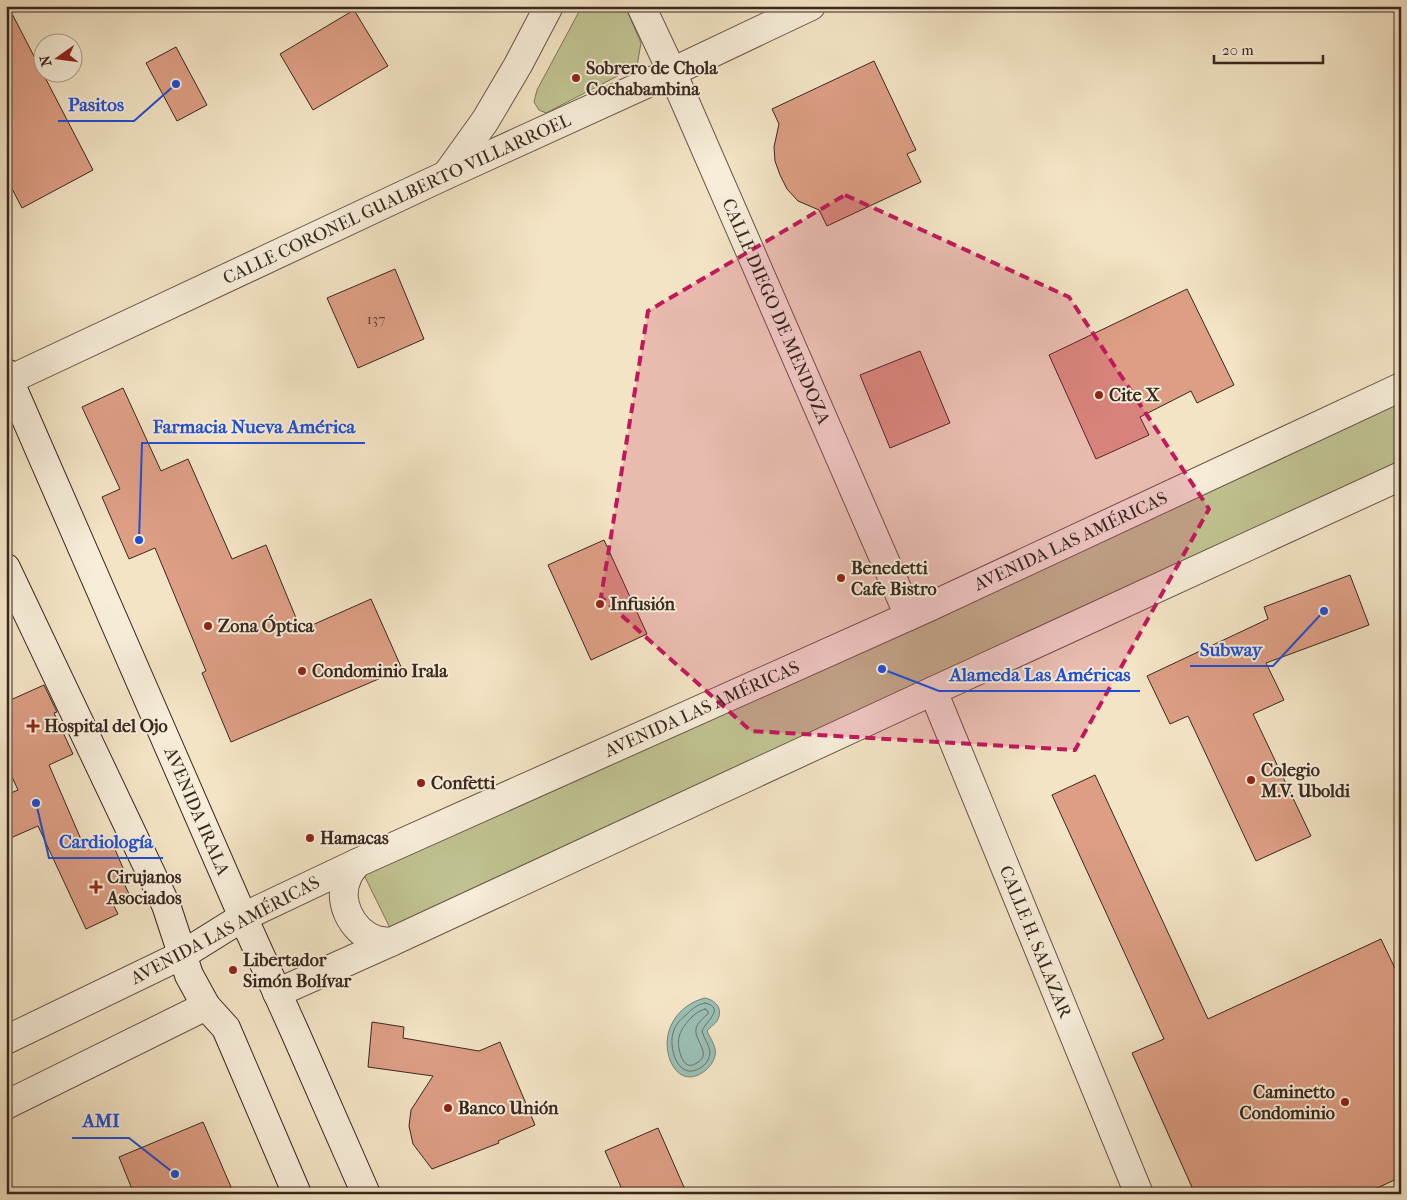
<svg xmlns="http://www.w3.org/2000/svg" width="1407" height="1200" font-family="'IM FELL French Canon',serif">
	<style>
		.green { fill: #c0c291; stroke: #7c7458 }
		.water { fill: #9bbfb4; stroke: #748278 }
		.lines { fill: none; stroke-linecap: round; stroke-linejoin: round }
		.shore { stroke: #6a736a; stroke-width: 1 }
		.building { fill: #dd9e84; stroke: #39271f }
		.minor-casing { stroke: #685648; stroke-width: 30 }
		.tertiary-casing { stroke: #685648; stroke-width: 30 }
		.secondary-casing { stroke: #39271f; stroke-width: 30 }
		.minor { stroke: #f7edd9; stroke-width: 28 }
		.tertiary { stroke: #f7edd9; stroke-width: 28 }
		.secondary { stroke: #f7edd9; stroke-width: 28 }
		.marked { fill: #c2185b; fill-opacity: 0.2; stroke: #c2185b; stroke-width: 4; stroke-dasharray: 10 6; stroke-linejoin: round }
		.poi-dot { fill: #8f2418; stroke: #f7edd9; stroke-width: 2 }
		.labels { text-anchor: middle; stroke-width: 4; stroke-linejoin: round; paint-order: stroke }
		.number-label { font-size: 15px; fill: #624538 }
		.poi-label { font-size: 18px; font-weight: bold; fill: #39271f; stroke: #f7edd9; text-anchor: start }
		.street-label { font-size: 18px; fill: #39271f; stroke: #f7edd9 }
		.leader { fill: none; stroke: #1d4ed8; stroke-width: 2 }
		.callout-dot { fill: #1d4ed8; stroke: #f7edd9; stroke-width: 2 }
		.callout-label { font-size: 19px; text-anchor: middle; font-weight: bold; fill: #1d4ed8; stroke: #f7edd9; stroke-width: 4; stroke-linejoin: round; paint-order: stroke }
	</style>
	<rect width="100%" height="100%" fill="#f3e4c5"/>
	<filter id="stains"><feTurbulence type="fractalNoise" baseFrequency=".004" numOctaves="4"/><feColorMatrix values="0 0 0 0 .2 0 0 0 0 .09 0 0 0 0 .02 0 0 0 .5 -.17"/></filter>
	<radialGradient id="worn" r=".72"><stop offset=".6" stop-color="#630" stop-opacity="0"/><stop offset="1" stop-color="#630" stop-opacity=".3"/></radialGradient>
	<path class="green" d="M582,6H625L641,43L637,66L546,113L539,110L534,102L537,90Z
		M1401,395V464L391,930L363,873Z"/>
	<path class="water" d="M705,998C715,1000 723,1008 718,1019C717,1023 710,1027 707,1031C711,1040 717,1047 715,1056C712,1069 694,1082 682,1075C676,1072 672,1065 670,1060C660,1032 677,1005 705,998Z"/>
	<g class="lines">
		<path class="shore" d="M705,1003C726,1008 706,1021 702,1031C704,1039 709,1044 710,1052C710,1058 706,1065 700,1068C678,1082 667,1046 674,1030C676,1024 681,1019 686,1015C692,1009 696,1005 705,1003Z
			M705,1009L708,1011V1014C703,1018 697,1023 696,1029C694,1041 714,1055 695,1064C693,1065 690,1066 688,1065C684,1063 682,1059 681,1056C675,1039 680,1029 692,1017C696,1013 699,1011 705,1009Z"/>
	</g>
	<path class="building" d="M6,6H8L93,170L22,208L6,177Z
		M354,10L388,66L313,110L280,54Z
		M176,47L207,105L177,121L146,63Z
		M874,61L916,150L907,154L921,182L827,226L819,210L798,201L787,189L780,175L775,161L774,147L779,124L772,109Z
		M395,269L424,339L358,368L327,298Z
		M1187,289L1234,385L1197,403L1191,391L1140,417L1149,435L1096,459L1049,355Z
		M920,351L950,423L890,448L860,375Z
		M123,388L161,471L188,459L232,559L266,545L301,630L371,599L402,669L231,742L202,673L206,671L155,548L129,559L102,497L120,489L82,407Z
		M604,540L647,634L591,660L548,565Z
		M1350,575L1369,625L1266,663L1284,700L1253,714L1311,836L1256,861L1188,716L1170,724L1147,676L1268,619L1264,607Z
		M44,685L57,712L54,713L73,754L49,765L83,844L102,834L109,849L114,847L126,875L121,877L130,896L113,904L118,914L86,929L38,826L6,840V795L18,790L6,764V702Z
		M1095,775L1208,1019L1381,939L1401,981V1177L1364,1194H1195L1132,1053L1164,1039L1052,795Z
		M372,1022L404,1027L403,1038L479,1051L500,1042L535,1125L498,1141L499,1143L432,1169L413,1144L409,1126L411,1110L433,1076L368,1067Z
		M203,1122L234,1194H134L119,1157Z
		M658,1128L687,1194H624L605,1151Z"/>
	<g class="lines">
		<g class="minor-casing">
			<g id="minor">
				<path id="s1" d="M641,6L672,72L909,616"/>
				<path d="M447,174L485,121L518,65L549,6"/>
				<path id="s2" d="M9,380L446,175L672,72L811,6"/>
				<path id="s3" d="M933,691L1139,1194"/>
			</g>
		</g>
		<g class="tertiary-casing">
			<g id="tertiary">
				<path d="M357,863C354,867 350,871 348,876C336,900 351,931 376,940C381,941 387,942 391,942"/>
				<path id="s4" d="M243,917L357,863L927,608L1401,387"/>
				<path d="M277,993L391,942L933,691L1401,476"/>
				<path d="M6,1040L182,955"/>
				<path d="M6,1105L206,1006"/>
			</g>
		</g>
		<g class="secondary-casing">
			<g id="secondary">
				<path id="s5" d="M6,373L243,917L294,1030L366,1194"/>
				<path d="M6,568L166,905L189,975L206,1006L226,1028L297,1194"/>
				<path d="M182,955L243,917"/>
			</g>
		</g>
		<use href="#minor" class="minor"/>
		<use href="#tertiary" class="tertiary"/>
		<use href="#secondary" class="secondary"/>
	</g>
	<path class="marked" d="M845,195L1069,297L1209,509L1075,750L751,731L601,597L648,311Z"/>
	<g class="poi-dot">
		<circle cx="576" cy="78" r="5"/>
		<circle cx="1099" cy="395" r="5"/>
		<circle cx="841" cy="578" r="5"/>
		<circle cx="600" cy="604" r="5"/>
		<circle cx="208" cy="626" r="5"/>
		<circle cx="302" cy="671" r="5"/>
		<path d="M30.5 718.5h5v5h5v5h-5v5h-5v-5h-5v-5h5z"/>
		<circle cx="1251" cy="780" r="5"/>
		<circle cx="421" cy="783" r="5"/>
		<circle cx="310" cy="838" r="5"/>
		<path d="M93.5 879.5h5v5h5v5h-5v5h-5v-5h-5v-5h5z"/>
		<circle cx="233" cy="970" r="5"/>
		<circle cx="1345" cy="1102" r="5"/>
		<circle cx="448" cy="1108" r="5"/>
	</g>
	<g class="labels">
		<g class="number-label">
			<text x="376" y="324">137</text>
		</g>
		<g class="poi-label">
			<text x="586" y="74">Sobrero de Chola<tspan x="586" dy="21">Cochabambina</tspan></text>
			<text x="1109" y="401">Cite X</text>
			<text x="851" y="574">Benedetti<tspan x="851" dy="21">Cafe Bistro</tspan></text>
			<text x="610" y="610">Infusión</text>
			<text x="218" y="632">Zona Óptica</text>
			<text x="312" y="677">Condominio Irala</text>
			<text x="44" y="732">Hospital del Ojo</text>
			<text x="1261" y="776">Colegio<tspan x="1261" dy="21">M.V. Uboldi</tspan></text>
			<text x="431" y="789">Confetti</text>
			<text x="320" y="844">Hamacas</text>
			<text x="107" y="883">Cirujanos<tspan x="107" dy="21">Asociados</tspan></text>
			<text x="243" y="966">Libertador<tspan x="243" dy="21">Simón Bolívar</tspan></text>
			<text x="1335" y="1098" text-anchor="end">Caminetto<tspan x="1335" dy="21">Condominio</tspan></text>
			<text x="458" y="1114">Banco Unión</text>
		</g>
		<g class="street-label">
			<text dy="6" stroke="none"><textPath href="#s2" startOffset="428">CALLE CORONEL GUALBERTO VILLARROEL</textPath></text>
			<text dy="6" stroke="none"><textPath href="#s1" startOffset="334">CALLE DIEGO DE MENDOZA</textPath></text>
			<text dy="6" stroke="none"><textPath href="#s4" startOffset="909">AVENIDA LAS AMÉRICAS</textPath></text>
			<text dy="6" stroke="none"><textPath href="#s4" startOffset="504">AVENIDA LAS AMÉRICAS</textPath></text>
			<text dy="6" stroke="none"><textPath href="#s5" startOffset="478">AVENIDA IRALA</textPath></text>
			<text transform="translate(225 930) rotate(-28)" y="6">AVENIDA LAS AMÉRICAS</text>
			<text dy="6" stroke="none"><textPath href="#s3" startOffset="271">CALLE H. SALAZAR</textPath></text>
		</g>
	</g>
	<path class="leader" d="M176 84L134 121H58M139 540L142 443H365M1324 611L1273 666H1190M882 669L939 691H1140M36 803L49 858H163M175 1174L129 1138H72"/>
	<g class="callout-dot">
		<circle cx="176" cy="84" r="5"/>
		<circle cx="139" cy="540" r="5"/>
		<circle cx="1324" cy="611" r="5"/>
		<circle cx="882" cy="669" r="5"/>
		<circle cx="36" cy="803" r="5"/>
		<circle cx="175" cy="1174" r="5"/>
	</g>
	<g class="callout-label">
		<text x="96" y="111">Pasitos</text>
		<text x="254" y="433">Farmacia Nueva América</text>
		<text x="1231" y="656">Subway</text>
		<text x="1040" y="681">Alameda Las Américas</text>
		<text x="106" y="848">Cardiología</text>
		<text x="101" y="1127">AMI</text>
	</g>
	<rect width="1407" height="1200" fill="none" stroke="#f3e4c5" stroke-width="25"/>
	<rect x="8" y="8" width="1392" height="1185" fill="none" stroke="#39271f" stroke-width="2.5"/>
	<rect x="12" y="12" width="1382" height="1175" fill="none" stroke="#39271f"/>
	<g transform="translate(58 58) rotate(256)"><circle r="24" fill="#f7edd9" stroke="#ab9e8f"/>
	<path d="M0-4L9 19L0 12L-9 19Z" fill="#8f2418"/>
	<text y="-8" font-size="14" font-weight="bold" text-anchor="middle" fill="#39271f">N</text>
	</g>
	<path d="M1214 55v8h109v-8" fill="none" stroke="#39271f" stroke-width="2.5"/>
	<text x="1222" y="55" font-size="15" fill="#39271f" stroke="#f7edd9" stroke-width="4" paint-order="stroke">20 m</text>
	<rect width="100%" height="100%" filter="url(#stains)"/>
	<rect width="100%" height="100%" fill="url(#worn)"/>
</svg>
